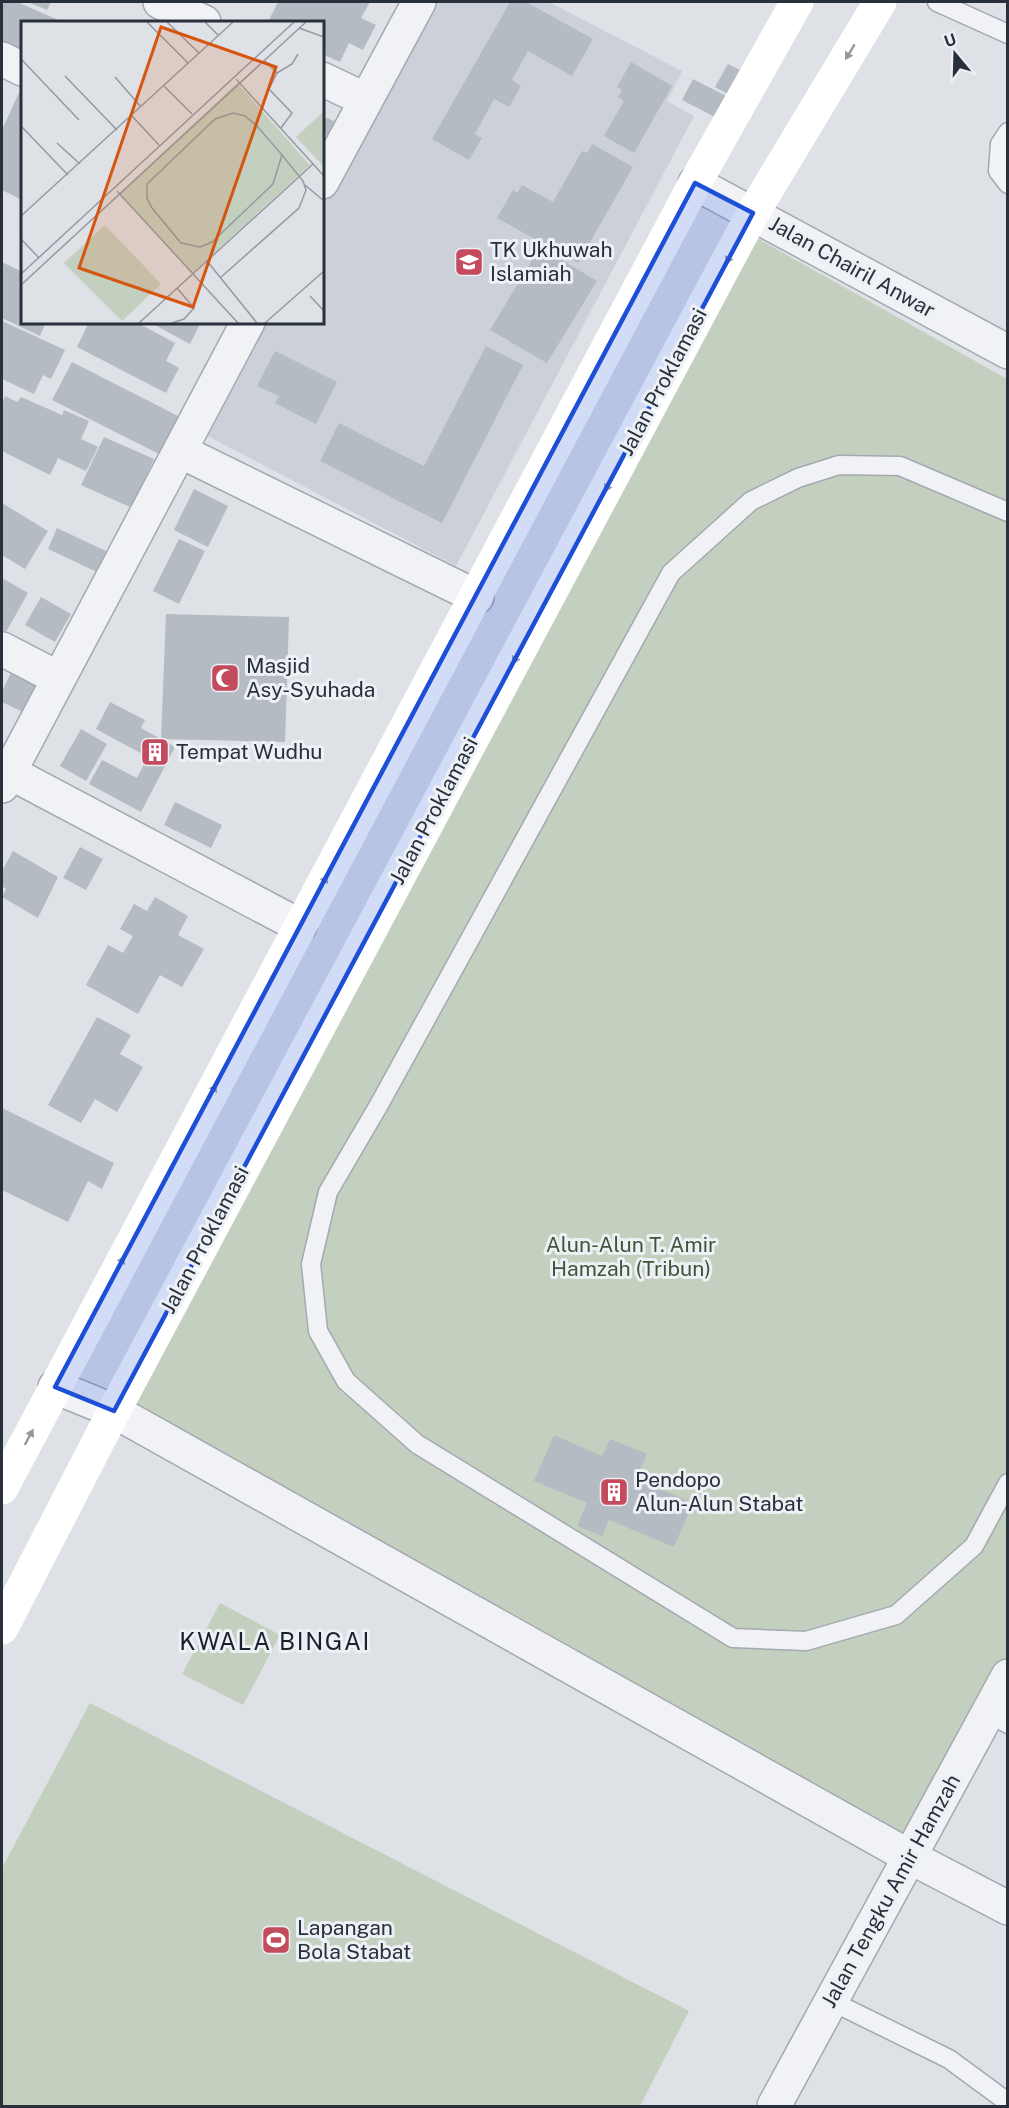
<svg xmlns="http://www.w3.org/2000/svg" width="1009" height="2108" font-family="'Public Sans',sans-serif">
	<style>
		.built { fill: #ccd0d8 }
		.green { fill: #c4d0bf }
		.building { fill: #b5bbc3 }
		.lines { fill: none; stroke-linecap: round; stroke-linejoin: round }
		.lane-casing { stroke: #a4a8b0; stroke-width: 21 }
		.street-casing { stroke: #a4a8b0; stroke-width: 36 }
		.lane { stroke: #f0f2f5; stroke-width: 18 }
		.street { stroke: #f0f2f5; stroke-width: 33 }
		.secondary { stroke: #fff; stroke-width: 33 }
		.oneway { fill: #94989e }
		.marked { fill: #1d4ed8; fill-opacity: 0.2; stroke: #1d4ed8; stroke-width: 4.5; stroke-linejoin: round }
		.labels { text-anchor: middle; stroke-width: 6; stroke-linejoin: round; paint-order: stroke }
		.poi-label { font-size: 21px; fill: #28303c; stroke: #edf0f4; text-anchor: start }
		.street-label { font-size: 21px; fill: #28303c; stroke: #edf0f4 }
		.park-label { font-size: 21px; fill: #3d5736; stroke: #edf0f4 }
		.quarter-label { font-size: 24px; letter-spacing: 1.5px; fill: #1a212d; stroke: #edf0f4 }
		.inset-road { fill: none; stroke: #959aa2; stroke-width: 1.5 }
		.view { fill: #d55511; fill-opacity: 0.15; stroke: #d55511; stroke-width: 3 }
		.inset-edge { fill: none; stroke: #28303c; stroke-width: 3 }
	</style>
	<rect width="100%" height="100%" fill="#dee1e6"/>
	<path class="built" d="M429,2H549L682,71L667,101L694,116L456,566L200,432L258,323L322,322L323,202Z"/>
	<path class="green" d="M748,233L1007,379V1658L906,1844L124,1408Z
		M220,1603L280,1635L243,1705L182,1674Z
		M90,1703L689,2011L640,2106H2V1868Z"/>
	<path class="building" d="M2,2H17L63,22H22V59L2,50Z
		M28,2H51L47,10Z
		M278,2H370L361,18L376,25L363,50L349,43L340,62L322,54V22H268Z
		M510,2H526L593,39L572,76L528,51L512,80L521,86L509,107L494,99L475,134L482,138L469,160L432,139Z
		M631,62L672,86L634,153L604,136L624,101L618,97L622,90L617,87Z
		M728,64L750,75L737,99L715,87Z
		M693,79L726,96L715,117L682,100Z
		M22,86V200L2,190V130Z
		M322,116L334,121L328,136L322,133Z
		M592,144L633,167L578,263L497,218L513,190L517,193L522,185L553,202L582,151L587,153Z
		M540,247L597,281L547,363L490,330Z
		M2,262L22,272V322H46L40,336L2,318Z
		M2,321L65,350L51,379L43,375L34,394L2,379Z
		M89,322H136L175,343L166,361L179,368L166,393L77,347Z
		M149,322H201L190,344Z
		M486,346L523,365L442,523L320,461L339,423L424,466Z
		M275,351L337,382L316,424L275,403L279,396L257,386Z
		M72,362L180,417L161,455L52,400Z
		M5,396L17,402L21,397L62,415L64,410L89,421L81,439L98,447L86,471L58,458L50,475L2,451V403Z
		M104,437L154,459L132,508L81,485Z
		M194,489L228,506L208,547L174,530Z
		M2,503L48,531L25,569L2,555Z
		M57,528L108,552L99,573L48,549Z
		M179,539L205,551L179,604L153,591Z
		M2,578L28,593L6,632L2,629Z
		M41,597L71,614L55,642L25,625Z
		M166,614L289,617L285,742L161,739Z
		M11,672L38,685L25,713L2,702V692Z
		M110,702L145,720L141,728L175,747L141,812L89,784L102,760L137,778L148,757L96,729Z
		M81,729L107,744L86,781L60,766Z
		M175,802L222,825L211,848L164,825Z
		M80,847L103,859L86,890L63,878Z
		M13,851L58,877L38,918L2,897L6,889L2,886V871Z
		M155,897L188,916L178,935L204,949L182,987L160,975L138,1014L86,985L108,945L123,953L133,936L120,929L134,904L147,911Z
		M97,1017L131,1035L120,1054L143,1067L117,1112L95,1099L81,1123L48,1105Z
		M2,1108L114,1163L102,1189L88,1181L68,1222L2,1190Z
		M554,1435L602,1456L610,1439L647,1454L636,1479L693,1503L674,1547L609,1520L602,1536L577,1526L587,1503L534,1481Z"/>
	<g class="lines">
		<g class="lane-casing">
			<path id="lane" d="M937,2L1008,34
				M1008,132L1000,144L998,171L1008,184
				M1008,512L900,466L839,465L798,478L751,501L671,573L380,1103L328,1192L311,1264L318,1331L346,1381L417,1444L733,1638L806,1641L896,1615L974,1546L1008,1483
				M988,1712L1008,1724
				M831,2001L949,2059L1002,2098L1008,2106"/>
		</g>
		<g class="street-casing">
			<path id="street" d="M160,2L204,22
				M2,59L22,69
				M322,79L366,100
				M322,182L419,2
				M695,183L1008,352
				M180,451L477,597
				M2,649L58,678
				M9,772L300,926
				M2,786L248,322
				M55,1387L114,1411L910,1857L1008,1908
				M774,2106L1008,1676"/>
		</g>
		<use href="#lane" class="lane"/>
		<use href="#street" class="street"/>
		<path class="secondary" d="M2,1488L695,183L797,2
			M2,1628L114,1411L753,213L880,2"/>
	</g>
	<defs><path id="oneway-solid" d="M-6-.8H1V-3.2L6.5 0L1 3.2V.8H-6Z" transform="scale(1.5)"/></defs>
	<g class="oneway">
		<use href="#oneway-solid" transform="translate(850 52) rotate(121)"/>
		<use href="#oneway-solid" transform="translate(730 256) rotate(118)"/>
		<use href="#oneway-solid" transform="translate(609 484) rotate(118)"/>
		<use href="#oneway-solid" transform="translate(517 656) rotate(118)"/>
		<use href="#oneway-solid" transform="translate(323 883) rotate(-62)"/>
		<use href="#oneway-solid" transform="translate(212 1092) rotate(-62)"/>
		<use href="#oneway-solid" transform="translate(120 1264) rotate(-62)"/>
		<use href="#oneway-solid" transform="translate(29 1437) rotate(-62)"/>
	</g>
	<path class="marked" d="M695,183L753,213L114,1411L55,1387Z"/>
	<defs>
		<g id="school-square" transform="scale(1.5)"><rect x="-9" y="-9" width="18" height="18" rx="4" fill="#c44a5e" stroke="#edf0f4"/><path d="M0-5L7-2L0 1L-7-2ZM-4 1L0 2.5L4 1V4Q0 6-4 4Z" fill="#fff"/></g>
		<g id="mosque-square" transform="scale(1.5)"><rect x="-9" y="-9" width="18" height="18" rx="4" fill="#c44a5e" stroke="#edf0f4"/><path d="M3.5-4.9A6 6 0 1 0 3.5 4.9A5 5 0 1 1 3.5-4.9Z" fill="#fff"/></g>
		<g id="building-square" transform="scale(1.5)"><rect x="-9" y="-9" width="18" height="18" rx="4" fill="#c44a5e" stroke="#edf0f4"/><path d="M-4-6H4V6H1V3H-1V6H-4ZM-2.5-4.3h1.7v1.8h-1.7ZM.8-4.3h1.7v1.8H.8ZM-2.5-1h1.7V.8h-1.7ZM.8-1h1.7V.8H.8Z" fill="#fff"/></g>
		<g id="stadium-square" transform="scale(1.5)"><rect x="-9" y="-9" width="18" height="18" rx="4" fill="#c44a5e" stroke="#edf0f4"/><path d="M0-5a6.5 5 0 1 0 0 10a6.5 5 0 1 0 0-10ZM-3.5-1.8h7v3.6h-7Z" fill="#fff"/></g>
	</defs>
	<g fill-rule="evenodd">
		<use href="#school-square" x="469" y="262"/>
		<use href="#mosque-square" x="225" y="678"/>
		<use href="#building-square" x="155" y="752"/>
		<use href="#building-square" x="614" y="1492"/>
		<use href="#stadium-square" x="276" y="1940"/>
	</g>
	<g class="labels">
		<g class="poi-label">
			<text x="490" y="257">TK Ukhuwah<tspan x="490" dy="24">Islamiah</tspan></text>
			<text x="246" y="673">Masjid<tspan x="246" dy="24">Asy-Syuhada</tspan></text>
			<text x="176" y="759">Tempat Wudhu</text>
			<text x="635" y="1487">Pendopo<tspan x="635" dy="24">Alun-Alun Stabat</tspan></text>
			<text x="297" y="1935">Lapangan<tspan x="297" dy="24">Bola Stabat</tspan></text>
		</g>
		<g class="street-label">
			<text transform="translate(852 267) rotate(29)" y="7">Jalan Chairil Anwar</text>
			<text transform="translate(663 382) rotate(-62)" y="7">Jalan Proklamasi</text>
			<text transform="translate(434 811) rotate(-62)" y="7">Jalan Proklamasi</text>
			<text transform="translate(205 1240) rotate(-62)" y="7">Jalan Proklamasi</text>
			<text transform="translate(891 1891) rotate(-61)" y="7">Jalan Tengku Amir Hamzah</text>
		</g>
		<g class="park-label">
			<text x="631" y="1252">Alun-Alun T. Amir<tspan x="631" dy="24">Hamzah (Tribun)</tspan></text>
		</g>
		<g class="quarter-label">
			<text x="275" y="1650">KWALA BINGAI</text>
		</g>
	</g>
	<g transform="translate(21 21)">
		<rect width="303" height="303" fill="#dee1e6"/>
		<path d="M216,62L289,144L171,252L99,172ZM303,90V146L275,116ZM84,204L140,263L101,300L43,242Z" fill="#c4d0bf"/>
		<path class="inset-road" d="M126,1L167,42M146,1L178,32M184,1L197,14M278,7L303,16M0,38L58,99M243,39L256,52L248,68L271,92L260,107M256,52L271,43L277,33M44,55L96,109M94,56L120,86M215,58L303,155M143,65L171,93M111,95L138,124M0,105L47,154M36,122L59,143M284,164L303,180M96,170L217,302M0,195L212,1M0,218L18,237M186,240L236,302M0,253L273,1M199,257L278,187L285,169L282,160L261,134L236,105L224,95L212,92L194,98L126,163V177L131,187L160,222L179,226L191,221L252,163L261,134M0,264L285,1M289,275L303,290M118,302L292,143M151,302L163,298L173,287L156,267M244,302L303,250"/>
		<path class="view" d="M140,6L255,46L172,286L58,247Z"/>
		<rect width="303" height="303" class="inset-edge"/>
	</g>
	<rect width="1009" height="2108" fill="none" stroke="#28303c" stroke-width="6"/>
	<g transform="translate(955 54) rotate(341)" stroke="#edf0f4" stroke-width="4.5" paint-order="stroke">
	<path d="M0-4.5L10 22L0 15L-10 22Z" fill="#28303c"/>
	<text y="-9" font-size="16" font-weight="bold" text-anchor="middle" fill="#28303c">U</text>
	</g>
</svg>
